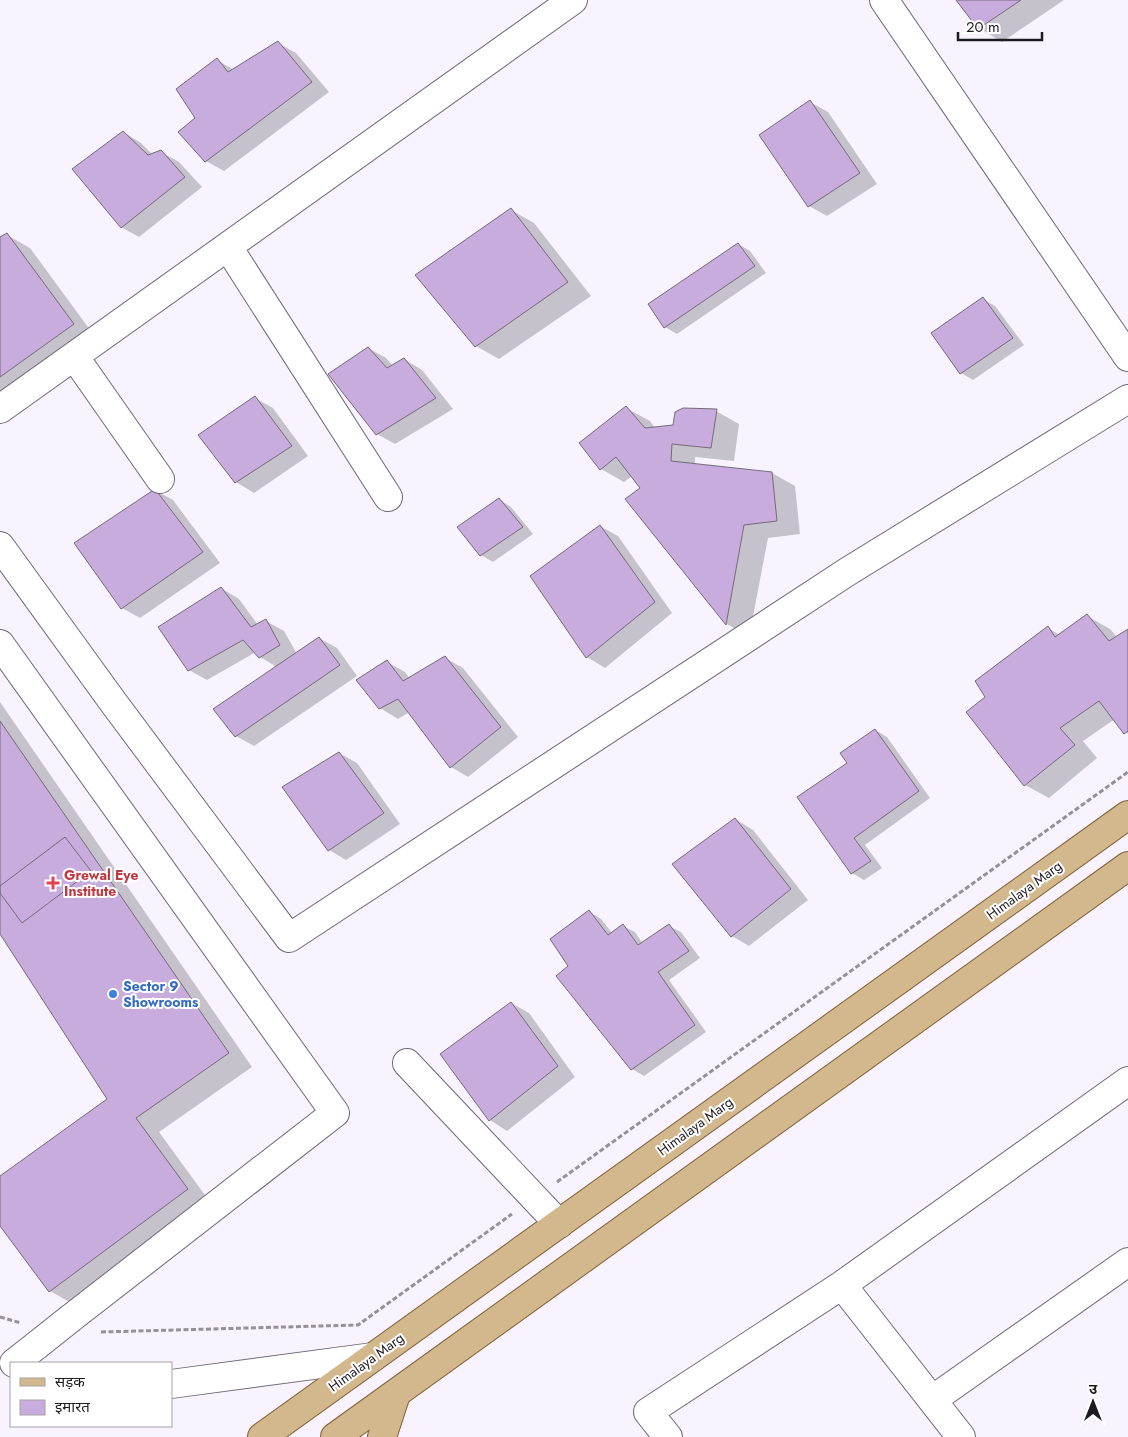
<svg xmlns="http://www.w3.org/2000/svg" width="1128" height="1437" font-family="Jost,'Noto Sans Devanagari',sans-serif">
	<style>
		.shadow { fill: #0003 }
		.building { fill: #c7acdd; stroke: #746b7b }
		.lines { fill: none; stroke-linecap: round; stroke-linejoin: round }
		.minor-casing { stroke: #6f6778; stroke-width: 30 }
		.major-casing { stroke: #806236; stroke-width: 30 }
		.path { stroke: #959099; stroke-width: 3; stroke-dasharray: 5 2.5; stroke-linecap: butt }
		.minor { stroke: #fff; stroke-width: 28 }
		.major { stroke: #d3b88d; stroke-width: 28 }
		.minor-bridge-casing { stroke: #6f6778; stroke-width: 30; stroke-linecap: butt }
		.minor-bridge { stroke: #fff; stroke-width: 28 }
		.health-dot { fill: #e0444e; stroke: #fff; stroke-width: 2 }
		.shop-dot { fill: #3f7fe0; stroke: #fff; stroke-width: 2 }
		.labels { text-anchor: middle; stroke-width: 4; stroke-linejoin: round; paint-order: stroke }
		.health-label { font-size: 14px; font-weight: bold; fill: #be3a42; stroke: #fff; text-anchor: start }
		.street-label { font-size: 14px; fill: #1e1a21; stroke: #fff }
		.shop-label { font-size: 14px; font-weight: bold; fill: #366cbe; stroke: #fff; text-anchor: start }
	</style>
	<rect width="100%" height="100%" fill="#f8f3fe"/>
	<path class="shadow" d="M958,0H1064L1002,42L979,28Z
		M278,43L296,53L329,92L224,171L206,161L196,118L217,60L234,70Z
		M810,102L828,112L877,184L827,216L809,206Z
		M123,132L141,143L153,155L161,152L179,162L202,187L139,237L121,227Z
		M511,210L534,223L591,296L499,359L476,346Z
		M7,235L30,248L96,338L0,407V239Z
		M738,244L750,251L766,273L677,334L665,327Z
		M983,299L995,306L1024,345L973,380L961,373Z
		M368,348L386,358L393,366L404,359L422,370L453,409L395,444L377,434Z
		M255,398L273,408L308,456L254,493L236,482Z
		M626,408L650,421L655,428L674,426L716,411L739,424L734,461L695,457V465L772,473L795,486L800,534L768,538L749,637L727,624L627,499L641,489L632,476L624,482L601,469Z
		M155,490L173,500L220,563L140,618L122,608Z
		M500,500L511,507L533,534L493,562L481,555Z
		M600,526L618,536L672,613L605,668L587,657L531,576Z
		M221,588L239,599L258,625L266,621L284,631L297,654L319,638L337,648L357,676L254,746L236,736L277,667L260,657L256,652L207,680L189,670Z
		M1087,616L1110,629L1117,637L1128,631V734L1115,719L1083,741L1097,758L1049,798L1025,785L987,697L1048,628L1060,635Z
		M445,658L463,668L518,737L468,777L451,767L410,712L398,719L380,708L387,662L405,672L410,679Z
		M0,702L252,1067L159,1132L210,1202L73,1304L50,1291L0,1224V1178L109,1100L0,932Z
		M875,730L887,737L930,798L865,845L882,868L864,880L852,873L849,763Z
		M339,753L357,763L400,824L346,860L329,850Z
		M735,819L753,830L808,900L749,946L732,936Z
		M590,912L601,919L612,933L623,926L635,932L643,944L669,926L681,932L700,958L669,980L706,1032L644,1076L632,1069L570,967Z
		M511,1003L529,1013L575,1077L507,1131L490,1120Z"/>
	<path class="building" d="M956,0H1021L978,29Z
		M278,41L312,82L205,162L178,132L195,118L176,89L217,58L228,72Z
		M810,100L860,173L808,207L759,135Z
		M123,131L148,155L161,150L185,177L121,228L72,169Z
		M511,208L568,282L475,347L415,275Z
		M7,233L74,324L0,377V237Z
		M738,243L755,266L664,328L648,304Z
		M983,297L1013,338L960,374L931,333Z
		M368,347L387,368L404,358L436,398L376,435L328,374Z
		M255,396L292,446L235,483L198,435Z
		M626,406L645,428L673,425L675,412L683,408L717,409L711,448L672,444L671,461L772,472L777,521L744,525L726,625L625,499L640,488L616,457L600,470L579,443Z
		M155,489L203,552L121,609L74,543Z
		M499,498L523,527L480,556L457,527Z
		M600,525L655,602L586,658L530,576Z
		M221,587L251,627L266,619L280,645L259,658L243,640L188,671L158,627Z
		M1087,614L1109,641L1128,629V731L1124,734L1099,701L1060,728L1075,745L1024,786L966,712L985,697L975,681L1048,626L1055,637Z
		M319,637L340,665L235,737L213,709Z
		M445,656L501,727L450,768L398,699L379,709L356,680L387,660L403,681Z
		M0,721L229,1053L136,1118L188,1189L49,1292L0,1226V1176L107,1099L0,934Z
		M875,729L919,791L854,838L871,861L851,874L797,797L847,763L840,753Z
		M339,752L384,813L328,851L282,787Z
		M735,818L791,889L731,937L672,864Z
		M65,837L91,871L22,923L0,893V886Z
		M589,910L608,935L623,924L638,945L669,924L689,951L658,972L695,1025L631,1070L556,976L568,966L550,939Z
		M511,1002L558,1066L489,1121L440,1054Z"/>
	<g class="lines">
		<g class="minor-casing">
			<path id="minor" d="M884,0L1128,357
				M228,247L388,497
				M74,356L160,479
				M0,409L573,0
				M0,546L113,702L289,938L847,572L1128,399
				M0,644L335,1113L71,1318
				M407,1063L559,1224
				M842,1285L961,1437
				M14,1363L37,1345
				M171,1384L373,1357
				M932,1400L1128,1262
				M668,1437L648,1412L842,1285L1128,1081"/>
		</g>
		<g class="major-casing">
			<path id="major" d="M262,1437L1128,815
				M335,1437L1128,866
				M382,1437L396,1394"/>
		</g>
		<path class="path" d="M557,1182L1128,772
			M0,1317L21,1323
			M101,1332L358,1325L512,1214"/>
		<use href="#minor" class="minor"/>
		<use href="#major" class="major"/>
		<g class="minor-bridge-casing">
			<path id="minor-bridge" d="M37,1345L71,1318"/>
		</g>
		<use href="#minor-bridge" class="minor-bridge"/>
	</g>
	<path class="health-dot" d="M50.5 875.5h5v5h5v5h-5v5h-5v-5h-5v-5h5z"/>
	<circle class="shop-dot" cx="113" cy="994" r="5"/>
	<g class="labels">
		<g class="health-label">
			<text x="64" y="880">Grewal Eye<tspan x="64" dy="16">Institute</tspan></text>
		</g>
		<g class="street-label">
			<text transform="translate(1024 890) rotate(-36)" y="5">Himalaya Marg</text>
			<text transform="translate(695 1126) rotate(-36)" y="5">Himalaya Marg</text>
			<text transform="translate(366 1362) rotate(-36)" y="5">Himalaya Marg</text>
		</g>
		<g class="shop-label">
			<text x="123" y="991">Sector 9<tspan x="123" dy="16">Showrooms</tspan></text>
		</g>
	</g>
	<rect x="10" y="1362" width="162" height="65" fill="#ffffff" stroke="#a5a3a6"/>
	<rect x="20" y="1378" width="25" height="8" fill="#d3b88d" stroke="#a5a3a6"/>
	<text x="55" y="1387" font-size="15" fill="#1e1a21">सड़क</text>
	<rect x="20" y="1400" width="25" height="15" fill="#c7acdd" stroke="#a5a3a6"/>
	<text x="55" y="1412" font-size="15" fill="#1e1a21">इमारत</text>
	<g transform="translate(1093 1402)" stroke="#ffffff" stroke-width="4" paint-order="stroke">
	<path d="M0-4L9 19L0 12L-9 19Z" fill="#1e1a21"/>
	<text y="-8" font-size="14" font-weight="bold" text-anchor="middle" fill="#1e1a21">उ</text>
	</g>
	<path d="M958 32v8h84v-8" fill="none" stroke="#1e1a21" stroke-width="2.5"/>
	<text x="966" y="32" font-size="15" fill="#1e1a21" stroke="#ffffff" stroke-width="4" paint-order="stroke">20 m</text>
</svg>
